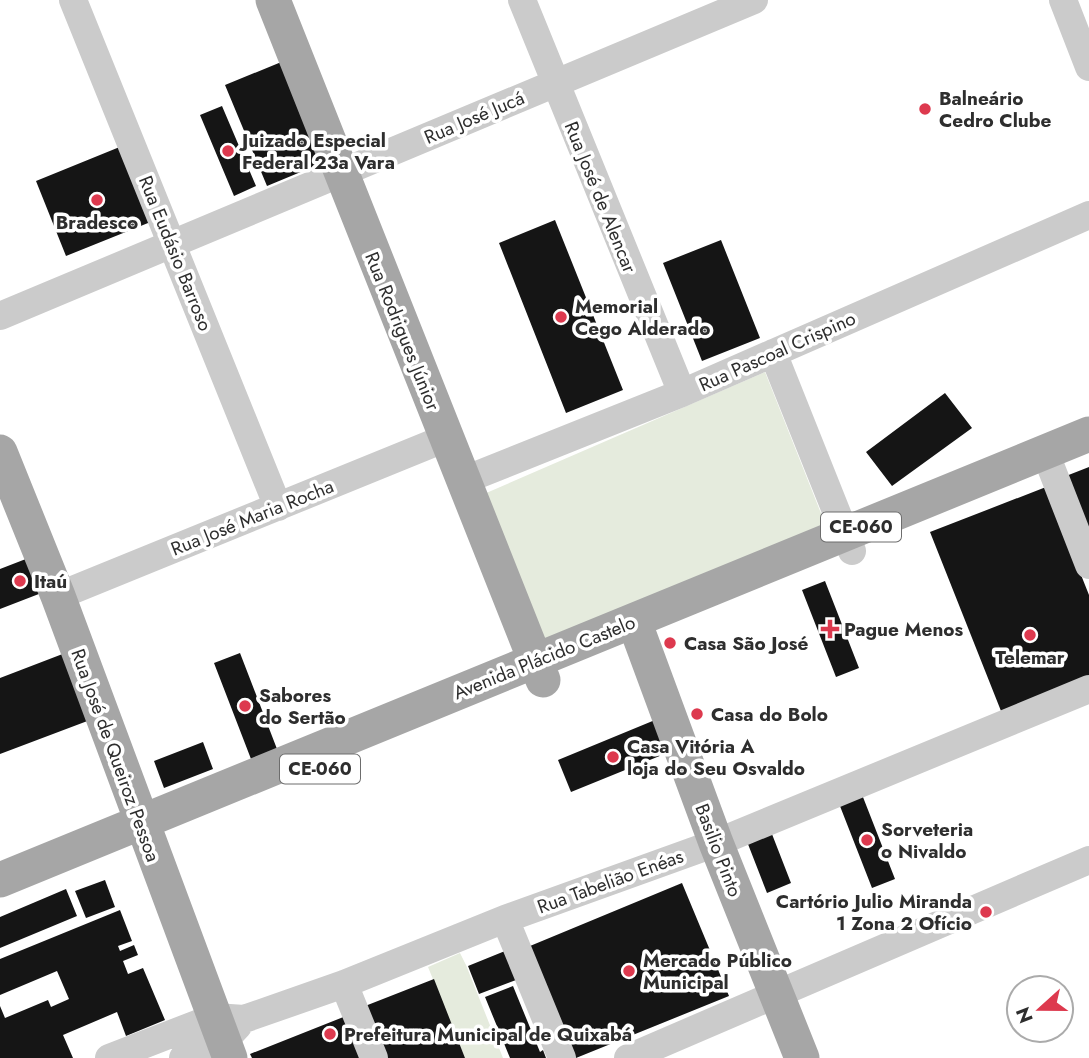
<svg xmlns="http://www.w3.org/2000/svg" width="1089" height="1058" font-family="Jost,sans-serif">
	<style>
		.green { fill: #e5ebdd }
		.building { fill: #151515 }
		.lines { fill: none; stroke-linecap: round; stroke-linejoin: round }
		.minor { stroke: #cbcbcb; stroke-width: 28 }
		.major { stroke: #a6a6a6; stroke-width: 35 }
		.poi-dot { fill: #dd394e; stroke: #fff; stroke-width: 2.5 }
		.labels { text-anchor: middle; stroke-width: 7; stroke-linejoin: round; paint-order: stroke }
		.shield { fill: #fff; stroke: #6d6d6d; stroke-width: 2 }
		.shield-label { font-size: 18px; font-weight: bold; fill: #2e2e2e }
		.poi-label { font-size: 19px; font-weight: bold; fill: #2e2e2e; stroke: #fff; text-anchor: start }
		.street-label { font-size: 19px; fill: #2e2e2e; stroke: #fff }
	</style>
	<rect width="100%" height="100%" fill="#fff"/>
	<path class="green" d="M765,372L828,531L539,649L477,497Z
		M460,953L466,965L503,1058H465L428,967Z"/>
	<path class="building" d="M291,58L332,159L267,186L225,85Z
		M222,106L256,186L234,196L200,115Z
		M127,144L158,219L66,256L36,181Z
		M555,220L623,390L566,413L499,243Z
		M721,240L760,338L702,361L663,263Z
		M945,393L972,428L892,486L866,452Z
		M1089,467V531L1066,476Z
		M1046,487L1089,595V676L1001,711L930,532Z
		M31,557L44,592L0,609V569Z
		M825,581L859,668L836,677L802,590Z
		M73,650L98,717L0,754V678Z
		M240,653L277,749L251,759L214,663Z
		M655,720L667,753L571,792L558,760Z
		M203,742L213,769L164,788L154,761Z
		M861,792L895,879L872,888L838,801Z
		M770,829L791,883L767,893L746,839Z
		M105,880L115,907L86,918L75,891Z
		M682,883L729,996L576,1058L530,946Z
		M66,889L77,916L0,948V917Z
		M120,910L132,941L118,946L120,951L134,945L138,955L123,961L128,974L143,968L165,1020L126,1036L117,1012L63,1035L73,1058H0V1006L5,1018L48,1000L51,1007L69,999L57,971L0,995V959Z
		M505,951L516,980L479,994L468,966Z
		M434,979L465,1058H380L360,1008Z
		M513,986L540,1052L543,1050L546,1058H510L485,997Z
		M351,1014L369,1058H252L250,1054Z"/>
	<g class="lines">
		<path class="minor" d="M73,0L278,507
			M522,0L682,393
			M1063,0L1089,67
			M0,316L754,0
			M773,353L852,551
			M1045,452L1089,565
			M462,481L682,393L1089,215
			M58,596L446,438
			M505,919L562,1058
			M344,984L374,1058
			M109,1058L215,1017L244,1019L344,984L505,919L716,843L1089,689
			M183,1058L223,1042L238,1026
			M628,1058L1089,860"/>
		<path class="major" d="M273,0L543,680
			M0,452L58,596L230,1058
			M634,621L716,843L802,1058
			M0,880L1089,434"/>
	</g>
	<g class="poi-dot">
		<circle cx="925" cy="109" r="7"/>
		<circle cx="228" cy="151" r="7"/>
		<circle cx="97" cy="200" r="7"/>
		<circle cx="561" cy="317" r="7"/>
		<circle cx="20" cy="581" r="7"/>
		<path d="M826.5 618.5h7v7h7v7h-7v7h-7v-7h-7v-7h7z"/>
		<circle cx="1030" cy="635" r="7"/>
		<circle cx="670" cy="643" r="7"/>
		<circle cx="245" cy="706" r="7"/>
		<circle cx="697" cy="714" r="7"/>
		<circle cx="613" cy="757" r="7"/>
		<circle cx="867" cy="840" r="7"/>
		<circle cx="986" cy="912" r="7"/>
		<circle cx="629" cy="971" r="7"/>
		<circle cx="330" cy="1034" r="7"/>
	</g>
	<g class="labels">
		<g class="shield">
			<rect x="821" y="512.5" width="80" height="29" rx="5"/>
			<rect x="280" y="754.5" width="80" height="29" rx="5"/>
		</g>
		<g class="shield-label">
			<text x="861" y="533">CE-060</text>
			<text x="320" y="775">CE-060</text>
		</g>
		<g class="poi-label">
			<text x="939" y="105">Balneário<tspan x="939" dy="22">Cedro Clube</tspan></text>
			<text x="242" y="147">Juizado Especial<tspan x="242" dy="22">Federal 23a Vara</tspan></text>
			<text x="97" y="229" text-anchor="middle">Bradesco</text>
			<text x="575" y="313">Memorial<tspan x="575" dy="22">Cego Alderado</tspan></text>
			<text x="34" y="588">Itaú</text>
			<text x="844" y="636">Pague Menos</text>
			<text x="684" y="650">Casa São José</text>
			<text x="1030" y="664" text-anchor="middle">Telemar</text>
			<text x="259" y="702">Sabores<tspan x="259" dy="22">do Sertão</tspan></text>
			<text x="711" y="721">Casa do Bolo</text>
			<text x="627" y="753">Casa Vitória A<tspan x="627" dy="22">loja do Seu Osvaldo</tspan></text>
			<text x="881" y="836">Sorveteria<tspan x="881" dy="22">o Nivaldo</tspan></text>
			<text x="972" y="908" text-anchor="end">Cartório Julio Miranda<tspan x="972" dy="22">1 Zona 2 Ofício</tspan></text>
			<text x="643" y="967">Mercado Público<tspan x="643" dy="22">Municipal</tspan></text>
			<text x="344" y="1041">Prefeitura Municipal de Quixabá</text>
		</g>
		<g class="street-label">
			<text transform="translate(474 117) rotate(-23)" y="7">Rua José Jucá</text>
			<text transform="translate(601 197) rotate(68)" y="7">Rua José de Alencar</text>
			<text transform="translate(176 253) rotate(68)" y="7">Rua Eudásio Barroso</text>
			<text transform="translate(403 331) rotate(68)" y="7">Rua Rodrigues Júnior</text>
			<text transform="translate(777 351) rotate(-24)" y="7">Rua Pascoal Crispino</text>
			<text transform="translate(252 517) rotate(-22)" y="7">Rua José Maria Rocha</text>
			<text transform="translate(544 657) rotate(-22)" y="7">Avenida Plácido Castelo</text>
			<text transform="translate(116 755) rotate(70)" y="7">Rua José de Queiroz Pessoa</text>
			<text transform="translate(719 850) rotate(69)" y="7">Basilio Pinto</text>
			<text transform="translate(610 881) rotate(-20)" y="7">Rua Tabelião Enéas</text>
		</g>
	</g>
	<g transform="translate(1040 1009) rotate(249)"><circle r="33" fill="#ffffff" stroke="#ababab" stroke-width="2"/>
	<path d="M0-5L12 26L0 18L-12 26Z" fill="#dd394e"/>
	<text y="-10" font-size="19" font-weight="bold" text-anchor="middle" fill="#2e2e2e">N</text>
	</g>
</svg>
